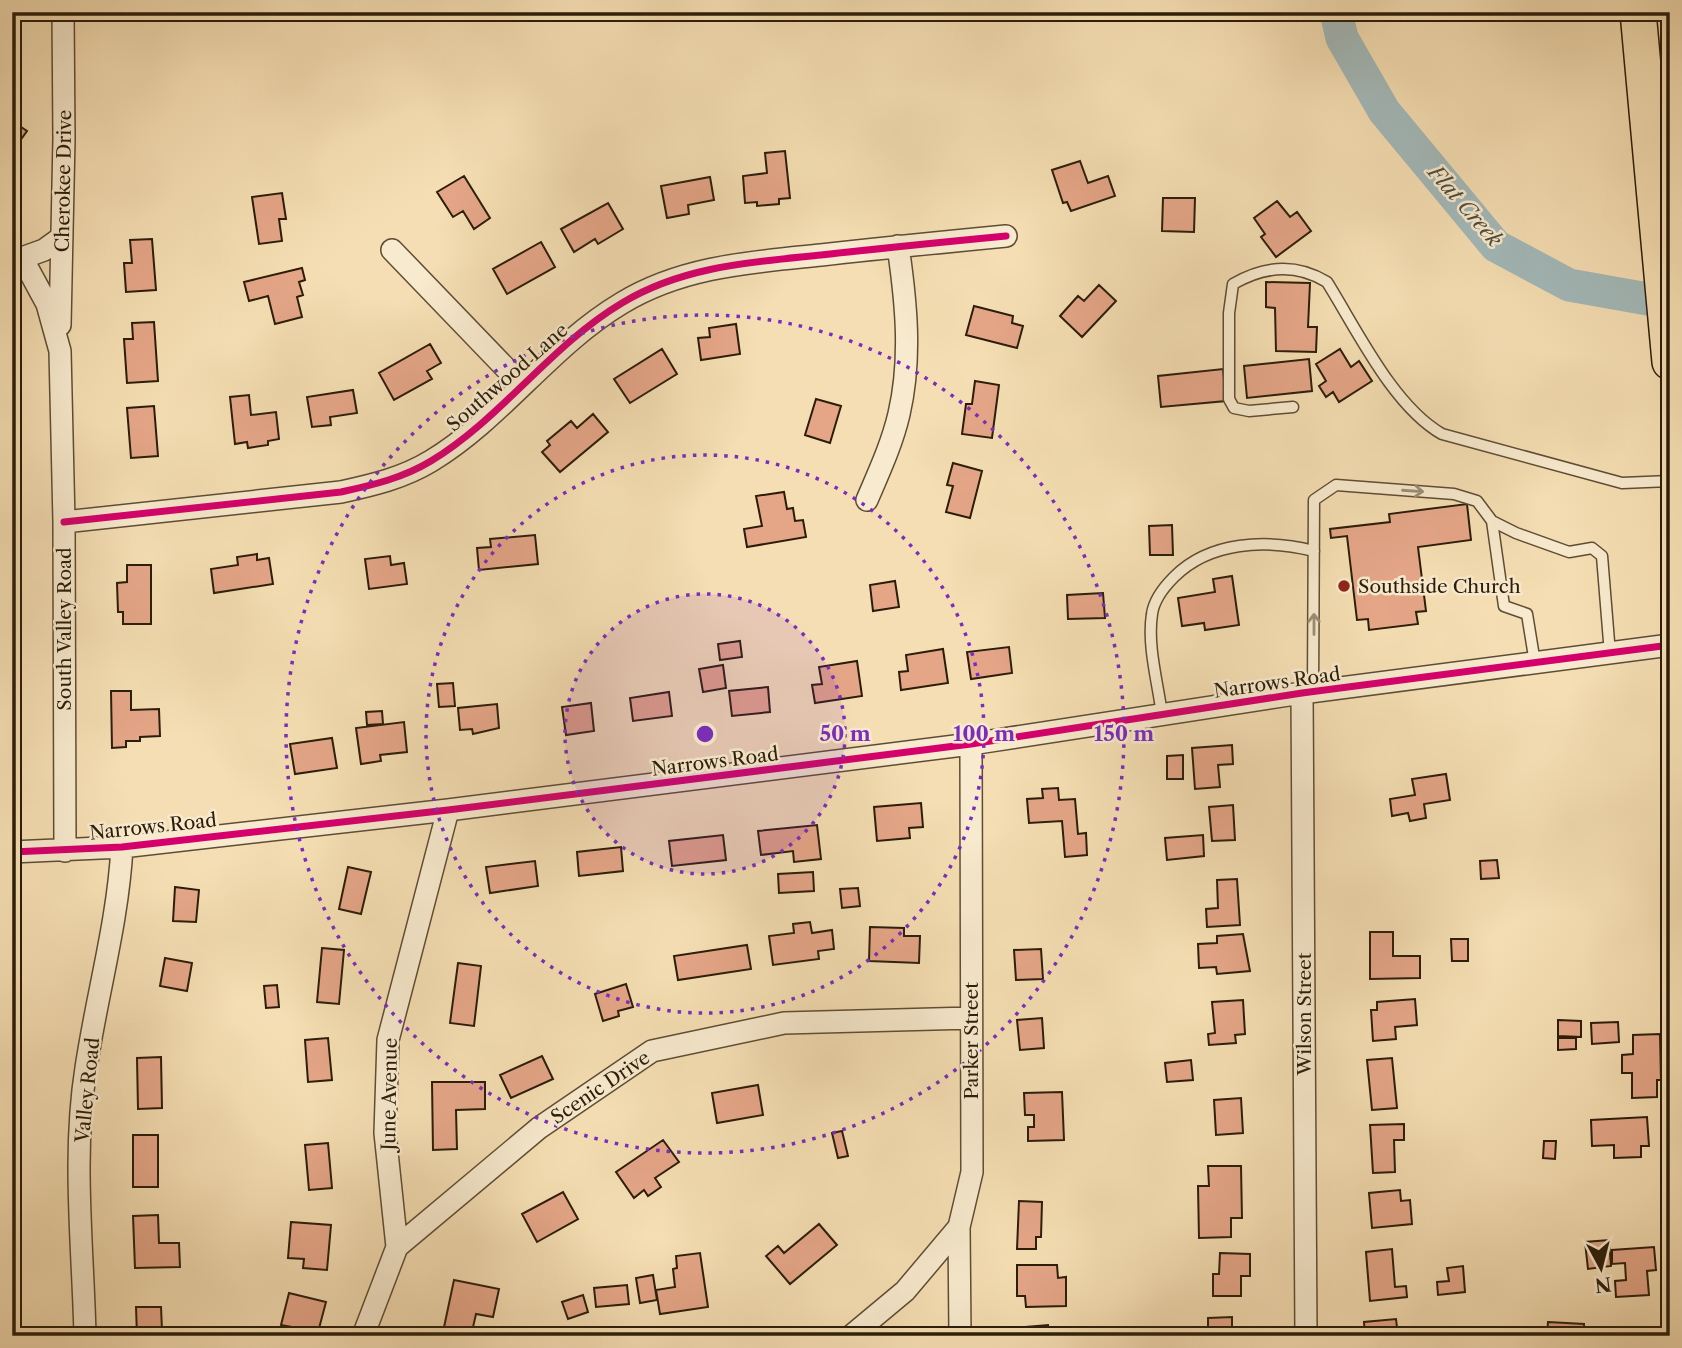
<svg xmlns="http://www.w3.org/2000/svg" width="1682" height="1348" font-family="'Libre Caslon Text',serif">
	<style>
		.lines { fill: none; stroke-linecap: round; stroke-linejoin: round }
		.river { stroke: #a3b9b9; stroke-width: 33 }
		.building { fill: #e5a688; stroke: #2b1d0a; stroke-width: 2 }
		.service-casing { stroke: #5e4d34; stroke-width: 13 }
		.minor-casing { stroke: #5e4d34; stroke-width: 24 }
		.trunk-casing { stroke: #2b1d0a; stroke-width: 38 }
		.service { stroke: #f8eace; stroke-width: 10 }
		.minor { stroke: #f8eace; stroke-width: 21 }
		.trunk { stroke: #f5deb3; stroke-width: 35 }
		.cycleway-casing { stroke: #f8eace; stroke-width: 11 }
		.cycleway { stroke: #d6006c; stroke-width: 7 }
		.oneway { stroke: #9c8e76 }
		.ring { fill: none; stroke: #7b2cbf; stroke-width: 3.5; stroke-dasharray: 3.5 7 }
		.poi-dot { fill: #8f2418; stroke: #f8eace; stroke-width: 2.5 }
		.labels { text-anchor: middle; stroke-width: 5; stroke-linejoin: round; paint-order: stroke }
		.street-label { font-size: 19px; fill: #2b1d0a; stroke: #f8eace }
		.poi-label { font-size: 19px; fill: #2b1d0a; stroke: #f8eace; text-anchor: start }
		.water-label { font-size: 21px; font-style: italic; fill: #4f4c3f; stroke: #f8eace }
		.centre { fill: #7b2cbf; stroke: #f8eace; stroke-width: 3.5 }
		.ring-label { font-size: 21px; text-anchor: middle; font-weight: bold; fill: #7b2cbf; stroke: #f8eace; stroke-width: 5; stroke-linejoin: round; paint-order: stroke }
	</style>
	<rect width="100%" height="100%" fill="#f5deb3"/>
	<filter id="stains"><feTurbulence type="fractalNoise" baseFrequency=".00286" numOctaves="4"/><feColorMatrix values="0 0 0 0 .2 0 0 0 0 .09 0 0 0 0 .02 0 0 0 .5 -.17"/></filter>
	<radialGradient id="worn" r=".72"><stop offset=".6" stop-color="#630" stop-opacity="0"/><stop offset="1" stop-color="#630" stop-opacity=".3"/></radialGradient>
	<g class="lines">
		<path class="river" d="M1336,12L1342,38L1384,111L1496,246L1569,285L1670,303"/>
	</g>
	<path class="building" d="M12,121L27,131L12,152Z
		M785,151L790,198L779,199V204L757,206V202L745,203L743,176L767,173L765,153Z
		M1080,161L1088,183L1108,176L1115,196L1071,211L1067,202L1063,203L1052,170Z
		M464,176L490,218L474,229L463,211L453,217L437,192Z
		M710,177L714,200L688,205L689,214L667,218L661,186Z
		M282,193L286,219H279L282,241L259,244L252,197Z
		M1163,198H1195L1194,232L1162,231Z
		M1277,201L1290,217L1297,212L1311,231L1276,257L1261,237L1265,234L1254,218Z
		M608,203L623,229L598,244L595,239L574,252L561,229Z
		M152,239L156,290L126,292L124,263H132L130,240Z
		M541,242L555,267L507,294L493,269Z
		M302,268L305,280L299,282L303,295L297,297L302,317L275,324L268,296L249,301L244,282Z
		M1266,282L1310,283L1308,327H1317L1316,352L1276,351L1275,308L1266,307Z
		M1099,285L1116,301L1082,337L1060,316L1078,296L1084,301Z
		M974,306L1013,316L1012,323L1023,326L1017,348L966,335Z
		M154,322L158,381L127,383L124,339H133L132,323Z
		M736,324L740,354L701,360L698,338L710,337L709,328Z
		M430,344L441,363L427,371L432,379L394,400L379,373Z
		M662,349L677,374L630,403L614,379Z
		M1340,349L1351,367L1359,361L1372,381L1339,402L1333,392L1326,397L1319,386L1326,381L1316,364Z
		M1309,359L1312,391L1247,398L1244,366Z
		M1223,369L1226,401L1161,407L1158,376Z
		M975,381L999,385L992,438L962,434L966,404H972Z
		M353,390L357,413L330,417L331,425L312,427L307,397Z
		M249,395L251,415L276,412L279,439L268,441V445L248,448L247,442L235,444L230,397Z
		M816,399L841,406L830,443L805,435Z
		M154,406L158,456L131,458L127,408Z
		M593,414L608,432L560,472L542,452L550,445L547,441L571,421L577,428Z
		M953,463L982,471L970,518L946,512L953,486L947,485Z
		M784,492L787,509L793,508L795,521L803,520L806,537L747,547L744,529L762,526L756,496Z
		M1467,504L1471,540L1418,547L1426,611L1416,612L1418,624L1369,630L1368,619L1357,620L1347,536L1331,538L1330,529L1390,522L1389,514Z
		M1172,525L1173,555H1150L1149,526Z
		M535,535L538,564L479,570L477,548L491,547L490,539Z
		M257,554V560L269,558L273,584L214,593L211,569L238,565L237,557Z
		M390,556L391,565L404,563L407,584L369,589L365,559Z
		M127,565H151V624H123V612H118L117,583L127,582Z
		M1232,576L1239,625L1205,630L1204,623L1182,626L1178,598L1215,592L1213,579Z
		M895,581L899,607L873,611L870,585Z
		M1103,593L1105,618L1068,619L1067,595Z
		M740,641L742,657L720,660L718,644Z
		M1009,647L1012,673L971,679L967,652Z
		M943,649L948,683L901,690L899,672L908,671L906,655Z
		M857,661L862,696L815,703L812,685L822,684L819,667Z
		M723,665L726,688L703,692L699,669Z
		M453,683L455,706L439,707L437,684Z
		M768,687L770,712L732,716L729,691Z
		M111,691H131V710L159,709L160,736L140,737V741H126V747L112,748Z
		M669,692L672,716L633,721L630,698Z
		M591,703L594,731L566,735L562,707Z
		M497,704L499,728L473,734L472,729L460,730L458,708Z
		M382,711L383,724L367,725L366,712Z
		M404,722L407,752L380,755L381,761L361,764L356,728Z
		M332,738L337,768L295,774L290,744Z
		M1232,745L1233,764L1218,765L1220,787L1195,789L1192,748Z
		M1183,755V779H1167V756Z
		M1446,774L1450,800L1424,804L1426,818L1410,821L1408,813L1392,816L1390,799L1415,795L1412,779Z
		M1058,788L1059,800L1075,799L1078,834L1086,833L1087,855L1065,857L1062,821L1029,823L1027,799L1043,798L1042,789Z
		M921,803L923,827L909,828L910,838L877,841L874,807Z
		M1233,805L1235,840L1212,841L1209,807Z
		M817,825L821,859L794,862L793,851L761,855L758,831Z
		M723,835L726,860L672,866L669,841Z
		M1203,835L1204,856L1167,860L1165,838Z
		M621,847L623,871L579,876L577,852Z
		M1497,860L1499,878L1481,879L1480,861Z
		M535,861L538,886L490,893L486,867Z
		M348,867L371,872L361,914L339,909Z
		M813,872L814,891L779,893L778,874Z
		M1237,879L1240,925L1207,927L1206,909L1218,908L1217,880Z
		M175,887L199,890L196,922L173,921Z
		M858,888L860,906L842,908L840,889Z
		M810,922L812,933L832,930L834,949L818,951L819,959L773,965L769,936L794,933L793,924Z
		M870,927L904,928V936H920L919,963L869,961Z
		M1370,932H1393V956H1420V978L1370,979Z
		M1243,934L1250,971L1217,974L1216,967L1199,968L1198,944L1217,943V936Z
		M1451,939H1468V961H1452Z
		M747,945L751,969L678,980L674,956Z
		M322,948L344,950L339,1004L317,1002Z
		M1041,949L1043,979L1016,980L1014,950Z
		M165,958L192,963L187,991L160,986Z
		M458,963L481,966L474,1026L450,1023Z
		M626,984L633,1007L618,1011L619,1016L603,1021L595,994Z
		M277,985L279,1007L266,1008L264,986Z
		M1415,999L1417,1025L1395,1027L1396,1039L1373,1041L1371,1010H1377V1002Z
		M1243,1000L1245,1034L1235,1035L1236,1043L1209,1045L1208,1034L1215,1033L1212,1002Z
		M1042,1018L1044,1048L1020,1050L1017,1020Z
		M1558,1020L1581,1021V1037L1558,1036Z
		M1618,1022L1619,1042L1592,1044L1591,1023Z
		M1660,1034L1661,1080H1657V1097L1632,1098V1073H1622V1055L1633,1054V1035Z
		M328,1038L332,1080L308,1082L305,1040Z
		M1558,1038H1576V1049L1558,1050Z
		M542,1056L553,1079L511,1098L500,1075Z
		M161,1057L162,1108L138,1109L137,1058Z
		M1392,1058L1397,1108L1372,1110L1367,1060Z
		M1191,1060L1193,1080L1167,1082L1165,1063Z
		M432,1082H485V1109L456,1110L457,1149L433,1150Z
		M758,1085L763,1115L717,1123L712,1093Z
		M1062,1092L1064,1140L1028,1141V1127H1034V1115H1025L1024,1093Z
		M1241,1098L1243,1133L1216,1135L1214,1100Z
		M1647,1117L1649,1146H1641V1157L1614,1158V1145L1592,1146L1591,1120Z
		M1404,1124V1140H1394L1395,1172L1373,1173L1370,1125Z
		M842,1131L848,1156L838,1158L832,1133Z
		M133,1135H158V1187H133Z
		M663,1140L679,1162L655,1178L661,1187L648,1196L644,1190L634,1198L616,1172Z
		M1544,1141H1556L1555,1159L1543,1158Z
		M328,1143L332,1188L309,1190L305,1145Z
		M1208,1166H1241L1242,1218H1231V1237L1199,1238L1198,1186H1209Z
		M1400,1190L1401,1201L1410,1200L1412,1224L1372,1228L1369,1193Z
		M563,1192L578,1219L537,1242L522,1214Z
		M1019,1201L1042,1202L1041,1237H1036V1249H1017Z
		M158,1215L159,1243H179L180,1267L135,1268L133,1216Z
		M291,1222L331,1225L327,1270L303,1268L304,1259L288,1258Z
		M819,1224L837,1245L790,1284L766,1256L778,1246L784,1253Z
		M1609,1240L1611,1266L1588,1269L1585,1242Z
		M1654,1247L1656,1270L1647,1271L1649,1295L1616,1297L1615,1281L1626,1280L1625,1263L1612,1264V1250Z
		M1392,1249L1395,1287L1406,1286L1407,1297L1370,1301L1366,1252Z
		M700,1253L708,1307L660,1314L656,1290L675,1287L673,1269L677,1268L676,1256Z
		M1220,1253L1250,1254V1276H1241V1296H1213V1274H1219Z
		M1017,1265H1057L1058,1278L1066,1277V1306L1026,1307L1025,1296H1017Z
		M1463,1266L1465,1292L1438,1295L1437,1282L1449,1281L1447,1268Z
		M653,1275L657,1300L640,1303L636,1278Z
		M454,1280L499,1289L493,1317L476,1314L471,1336L443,1332Z
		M627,1285L629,1304L596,1307L594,1288Z
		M289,1293L326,1302L317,1336H290L292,1327L281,1325Z
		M583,1295L588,1312L568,1319L562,1302Z
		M136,1307H161L162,1330H171V1336H137Z
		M1232,1317V1328H1241V1336H1198V1329L1208,1328V1318Z
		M1396,1319L1398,1336H1365L1364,1322Z
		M1548,1322L1584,1324V1336H1547Z
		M1048,1325L1049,1336H1027L1026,1327Z"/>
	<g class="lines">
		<g class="service-casing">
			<path id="service" d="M1293,407L1249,411L1234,408L1229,399V313L1233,284C1264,266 1296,263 1327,282C1357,330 1393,406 1442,434L1622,483L1670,481
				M1492,521L1504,606L1527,614L1535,663
				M1313,692L1314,500L1336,485L1454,494L1477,501L1492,521L1516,533L1569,552L1592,548L1602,556L1610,654
				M1162,715C1158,683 1147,646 1152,614C1154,599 1164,587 1174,577C1210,541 1266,539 1314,551"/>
		</g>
		<g class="minor-casing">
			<path id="minor" d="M392,250L522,385
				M12,253L27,267L47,304L60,351L64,522L65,851
				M19,259L44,250L62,237
				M60,325L64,139L63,12
				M867,500C879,472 892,444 899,414C912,358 906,301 898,246
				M64,522L341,492C373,485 403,478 431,461C502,418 550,346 622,303C683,266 753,262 821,255C883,248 944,242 1006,236
				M1302,693L1306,1336
				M12,852L122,847L448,810L971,744L1302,693L1670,645
				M397,1247L539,1128L652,1051L784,1023L971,1018
				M85,1336C83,1248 72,1156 86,1068C97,994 118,922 122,847
				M363,1336L397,1247L385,1133L388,1040L448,810
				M851,1336L905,1291L959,1227
				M960,1336L959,1227L972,1172L971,744"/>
		</g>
		<g class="trunk-casing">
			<path id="trunk" d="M1638,12L1670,362"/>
		</g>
		<use href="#service" class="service"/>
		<use href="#minor" class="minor"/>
		<use href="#trunk" class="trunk"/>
		<g class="cycleway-casing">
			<path id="cycleway" d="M64,522L341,492C373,485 403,478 431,461C502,418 550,346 622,303C683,266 753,262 821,255C883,248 944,242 1006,236
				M12,852L122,847L448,810L971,744L1302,693L1670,645"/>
		</g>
		<use href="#cycleway" class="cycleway"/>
	</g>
	<defs><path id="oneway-shaft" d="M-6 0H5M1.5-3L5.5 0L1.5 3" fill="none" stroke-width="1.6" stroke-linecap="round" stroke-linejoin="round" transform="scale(1.75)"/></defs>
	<g class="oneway">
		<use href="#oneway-shaft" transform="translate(1413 491) rotate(4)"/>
		<use href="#oneway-shaft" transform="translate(1314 624) rotate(-90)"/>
	</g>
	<circle cx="705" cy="734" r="140" fill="#7b2cbf" fill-opacity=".12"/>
	<g class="ring">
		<circle cx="705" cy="734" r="140"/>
		<circle cx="705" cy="734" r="279"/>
		<circle cx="705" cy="734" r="419"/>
	</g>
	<circle class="poi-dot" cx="1344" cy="586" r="7"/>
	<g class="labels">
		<g class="street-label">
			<text transform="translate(63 181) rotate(-89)" y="7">Cherokee Drive</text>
			<text transform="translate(507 377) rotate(-41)" y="7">Southwood Lane</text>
			<text transform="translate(64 629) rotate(-90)" y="7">South Valley Road</text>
			<text transform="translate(1277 682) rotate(-8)" y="7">Narrows Road</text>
			<text transform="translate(715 761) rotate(-7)" y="7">Narrows Road</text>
			<text transform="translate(153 826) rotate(-6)" y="7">Narrows Road</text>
			<text transform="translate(1304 1014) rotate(-90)" y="7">Wilson Street</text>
			<text transform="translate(971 1041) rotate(-90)" y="7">Parker Street</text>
			<text transform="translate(600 1087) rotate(-34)" y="7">Scenic Drive</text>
			<text transform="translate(87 1090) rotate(-84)" y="7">Valley Road</text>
			<text transform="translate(389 1094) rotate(-89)" y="7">June Avenue</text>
		</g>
		<g class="poi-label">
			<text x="1358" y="593">Southside Church</text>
		</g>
		<g class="water-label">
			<text transform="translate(1465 206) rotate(49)" y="7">Flat Creek</text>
		</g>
	</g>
	<circle cx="705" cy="734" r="10" class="centre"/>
	<g class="ring-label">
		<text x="845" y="741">50 m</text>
		<text x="984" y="741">100 m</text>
		<text x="1124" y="741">150 m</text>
	</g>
	<rect width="1682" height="1348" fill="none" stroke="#f5deb3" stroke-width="42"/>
	<rect x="14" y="14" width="1654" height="1320" fill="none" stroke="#2b1d0a" stroke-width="3.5"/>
	<rect x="21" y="21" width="1640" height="1306" fill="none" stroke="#2b1d0a" stroke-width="2"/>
	<g transform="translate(1601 1268) rotate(173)" stroke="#f8eace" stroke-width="5" paint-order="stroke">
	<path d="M0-5L12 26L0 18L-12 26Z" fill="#2b1d0a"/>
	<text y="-10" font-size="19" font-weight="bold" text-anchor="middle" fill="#2b1d0a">N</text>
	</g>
	<rect width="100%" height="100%" filter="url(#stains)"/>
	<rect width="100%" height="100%" fill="url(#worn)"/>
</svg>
